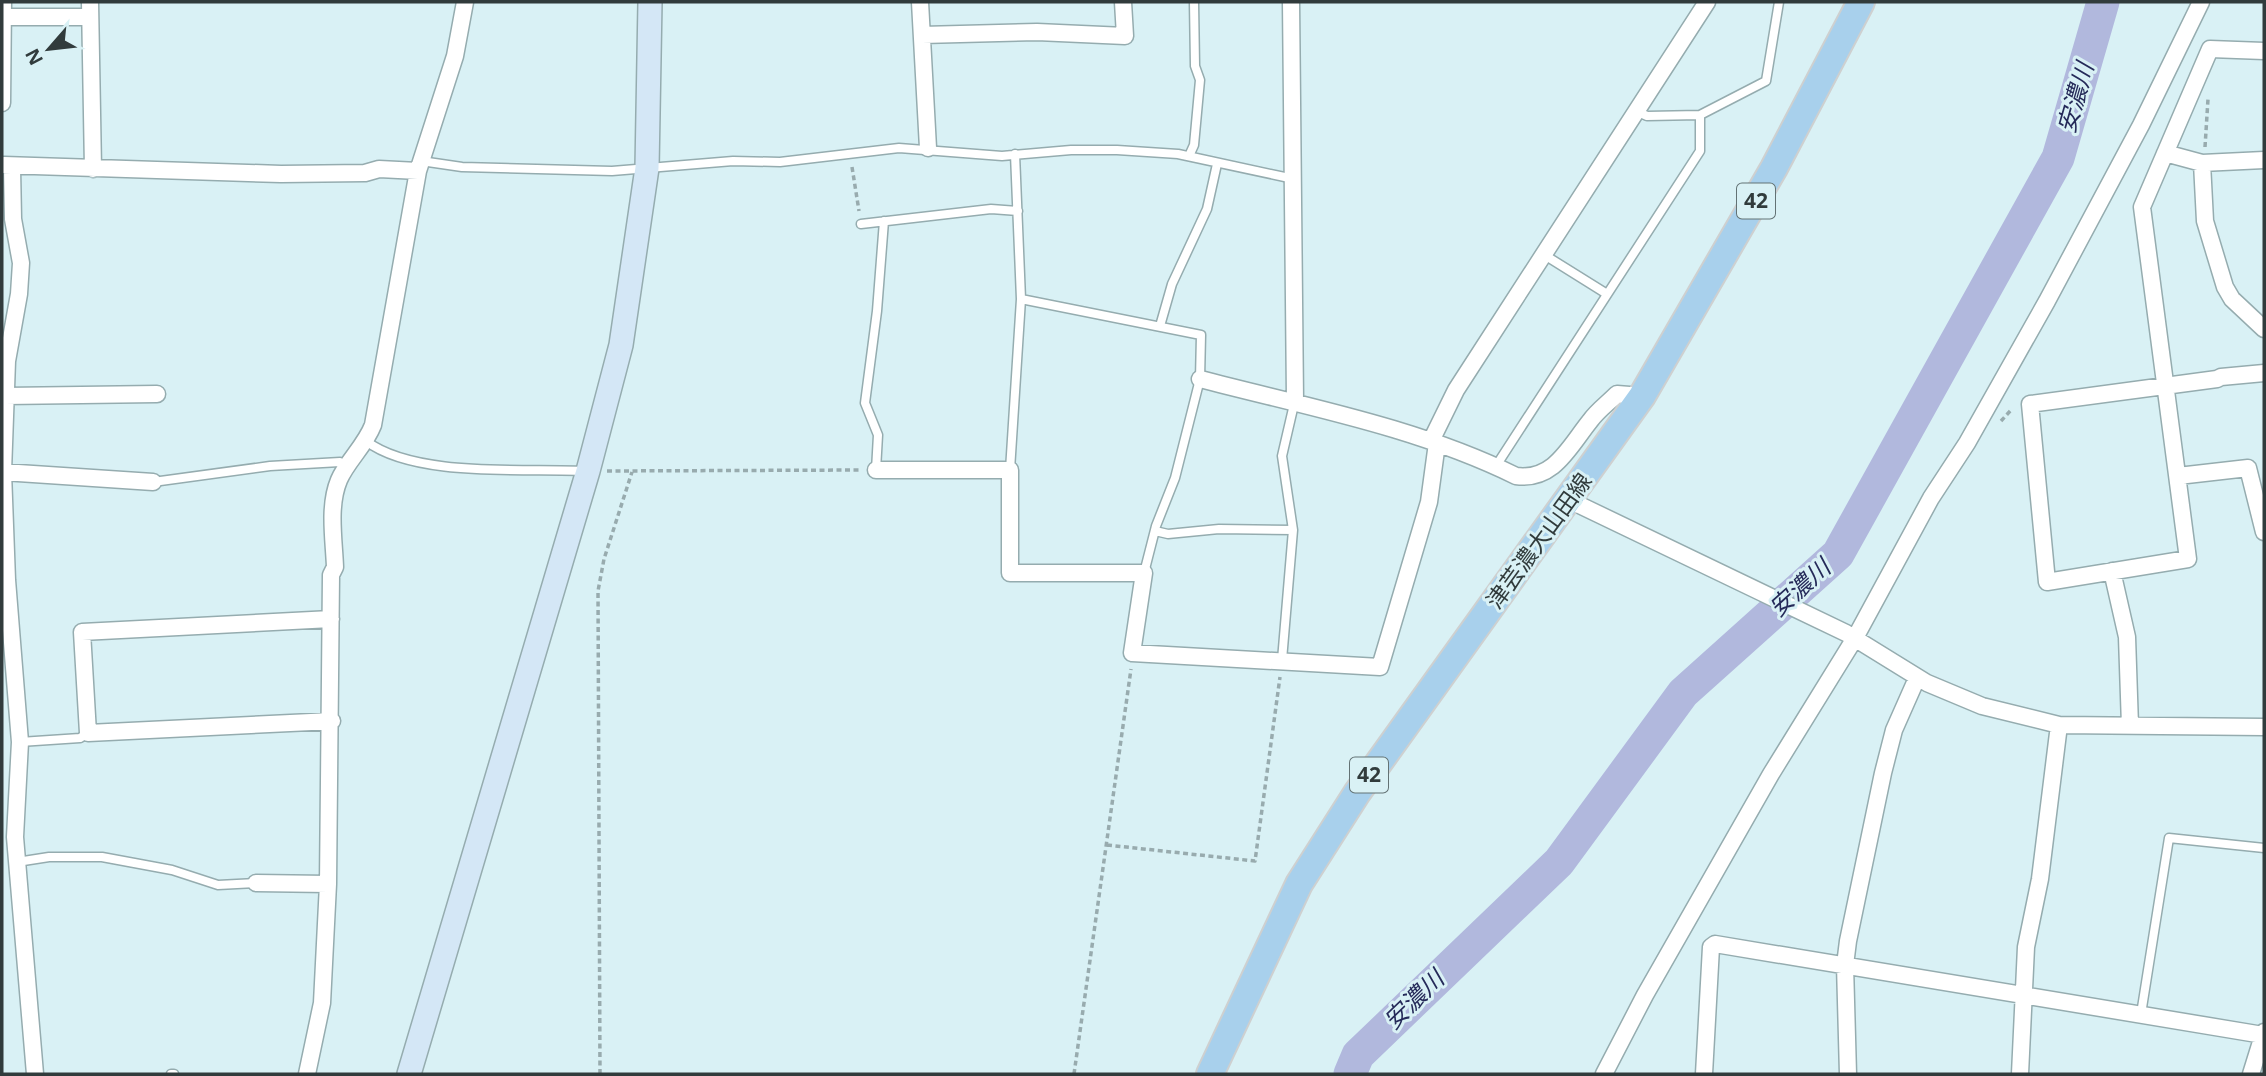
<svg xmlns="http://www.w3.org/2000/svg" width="2266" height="1076" font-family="'Open Sans','Noto Sans JP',sans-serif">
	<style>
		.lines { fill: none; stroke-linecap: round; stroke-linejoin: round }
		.river { stroke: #b1b8dd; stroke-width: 33 }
		.lane-casing { stroke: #95acaf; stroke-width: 11 }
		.street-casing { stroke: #95acaf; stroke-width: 19 }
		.secondary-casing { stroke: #95acaf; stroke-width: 26 }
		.primary-casing { stroke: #ced0d0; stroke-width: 30 }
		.path { stroke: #98abae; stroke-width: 3.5; stroke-dasharray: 5 3.5; stroke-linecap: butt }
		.lane { stroke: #fff; stroke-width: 8 }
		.street { stroke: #fff; stroke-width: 16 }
		.secondary { stroke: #d4e7f6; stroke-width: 23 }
		.primary { stroke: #a8d0ec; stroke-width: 26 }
		.labels { text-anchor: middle; stroke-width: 6; stroke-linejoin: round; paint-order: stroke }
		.shield { fill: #d9f1f5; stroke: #637274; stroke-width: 2 }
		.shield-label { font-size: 21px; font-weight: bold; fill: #313b3c }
		.street-label { font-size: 23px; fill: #313b3c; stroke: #d9f1f5 }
		.water-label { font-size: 24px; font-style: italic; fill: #252a59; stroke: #d9f1f5 }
	</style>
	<rect width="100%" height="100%" fill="#d9f1f5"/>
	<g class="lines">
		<path class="river" d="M1350,1074L1358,1055L1559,862L1683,693L1838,554L2058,158L2103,2"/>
		<g class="lane-casing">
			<path id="lane" d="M1636,111L1647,116L1700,115
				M1189,156L1194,145L1200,80L1195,66L1194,2
				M421,161L462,167L612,171L733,161L780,162L899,148L1002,156L1071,150H1117L1178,154L1294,179
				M861,224L991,209L1018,211
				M1543,254L1607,294
				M1021,299L1201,335L1200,379L1175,478L1156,526L1144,573
				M1160,326L1172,284L1207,209L1217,164
				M366,441C415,478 524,468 585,471
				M1496,466L1700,151V115L1766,81L1779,2
				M876,470L878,435L865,403L877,311L884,221
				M1010,470L1021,299L1015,154
				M153,482L270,466L340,462L347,467
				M1155,531L1168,534L1219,529L1293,530
				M1282,660L1293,530L1282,456L1295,400
				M20,742L80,738L88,733
				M17,862L49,857H102L172,870L218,885L256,883
				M2141,1014L2169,838L2264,848
				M171,1074H174"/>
		</g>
		<g class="street-casing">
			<path id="street" d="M90,2L93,169
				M920,2L928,148
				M1291,2L1295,400
				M2,17H90
				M922,35L1037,32L1125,36L1123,2
				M2264,51L2210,49L2142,207L2188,559L2047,582L2030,404L2217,379L2221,377L2264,373
				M2,103L3,2
				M2165,153L2202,163L2264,160
				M2202,163L2205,221L2225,287L2232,299L2264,329
				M4,165L281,174L365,173L379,169L418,171
				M12,168L13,219L21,263L19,294L7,361L3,472L7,580L20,742L15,837L35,1074
				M1200,379C1307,407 1416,427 1516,476C1554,481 1569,447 1590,421C1597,411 1608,403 1617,394L1642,396
				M5,396L157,394
				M1431,441L1456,390L1707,2
				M876,470H1010V573H1144L1132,653L1380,667L1429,502L1437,443
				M3,472L153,482
				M2178,476L2248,468L2264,532
				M1569,500L1846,633L1927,683L1982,706L2059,725L2264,727
				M2112,571L2127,637L2130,726
				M331,619L82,632L88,733L332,721
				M256,883L328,884
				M307,1074L322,1003L328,884L331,575L335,567C334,540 328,506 339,480C347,461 365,446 373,425L418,171L455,56L465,2
				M1604,1074L1645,995L1771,774L1855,638L1931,498L1967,443L2047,301L2141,125L2201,2
				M1704,1074L1711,947L1715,944L2263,1035
				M1848,1074L1845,965L1848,941L1883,773L1894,730L1917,678
				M2020,1074L2026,947L2040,879L2059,725
				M2251,1074L2264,1032"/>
		</g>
		<g class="secondary-casing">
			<path id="secondary" d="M409,1074L588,471L621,345L647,168L650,2"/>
		</g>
		<g class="primary-casing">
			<path id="primary" d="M1210,1074L1299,884L1357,793L1642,396L1774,168L1861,2"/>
		</g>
		<path class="path" d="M2205,147L2208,99
			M852,167L859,211
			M2001,421L2012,409
			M607,471L862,470
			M1107,845L1255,861L1280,677
			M600,1074L598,591L604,559L632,472
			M1074,1074L1131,669"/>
		<use href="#lane" class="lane"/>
		<use href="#street" class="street"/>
		<use href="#secondary" class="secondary"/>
		<use href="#primary" class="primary"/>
	</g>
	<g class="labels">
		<g class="shield">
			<rect x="1737" y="183.5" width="38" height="35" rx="5"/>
			<rect x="1350" y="757.5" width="38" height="35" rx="5"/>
		</g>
		<g class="shield-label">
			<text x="1756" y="208">42</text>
			<text x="1369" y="782">42</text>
		</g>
		<g class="street-label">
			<text transform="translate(1539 541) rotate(-54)" y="8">津芸濃大山田線</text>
		</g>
		<g class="water-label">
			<text transform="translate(2076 98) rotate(-74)" y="8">安濃川</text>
			<text transform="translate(1800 588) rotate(-42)" y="8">安濃川</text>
			<text transform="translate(1414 1000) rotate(-44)" y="8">安濃川</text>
		</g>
	</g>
	<rect width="2266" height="1076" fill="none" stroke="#313b3c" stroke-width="7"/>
	<g transform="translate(49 49) rotate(242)" stroke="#d9f1f5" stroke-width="5" paint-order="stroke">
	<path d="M0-5L12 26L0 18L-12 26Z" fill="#313b3c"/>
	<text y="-10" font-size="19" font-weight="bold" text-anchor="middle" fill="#313b3c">N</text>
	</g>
</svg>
